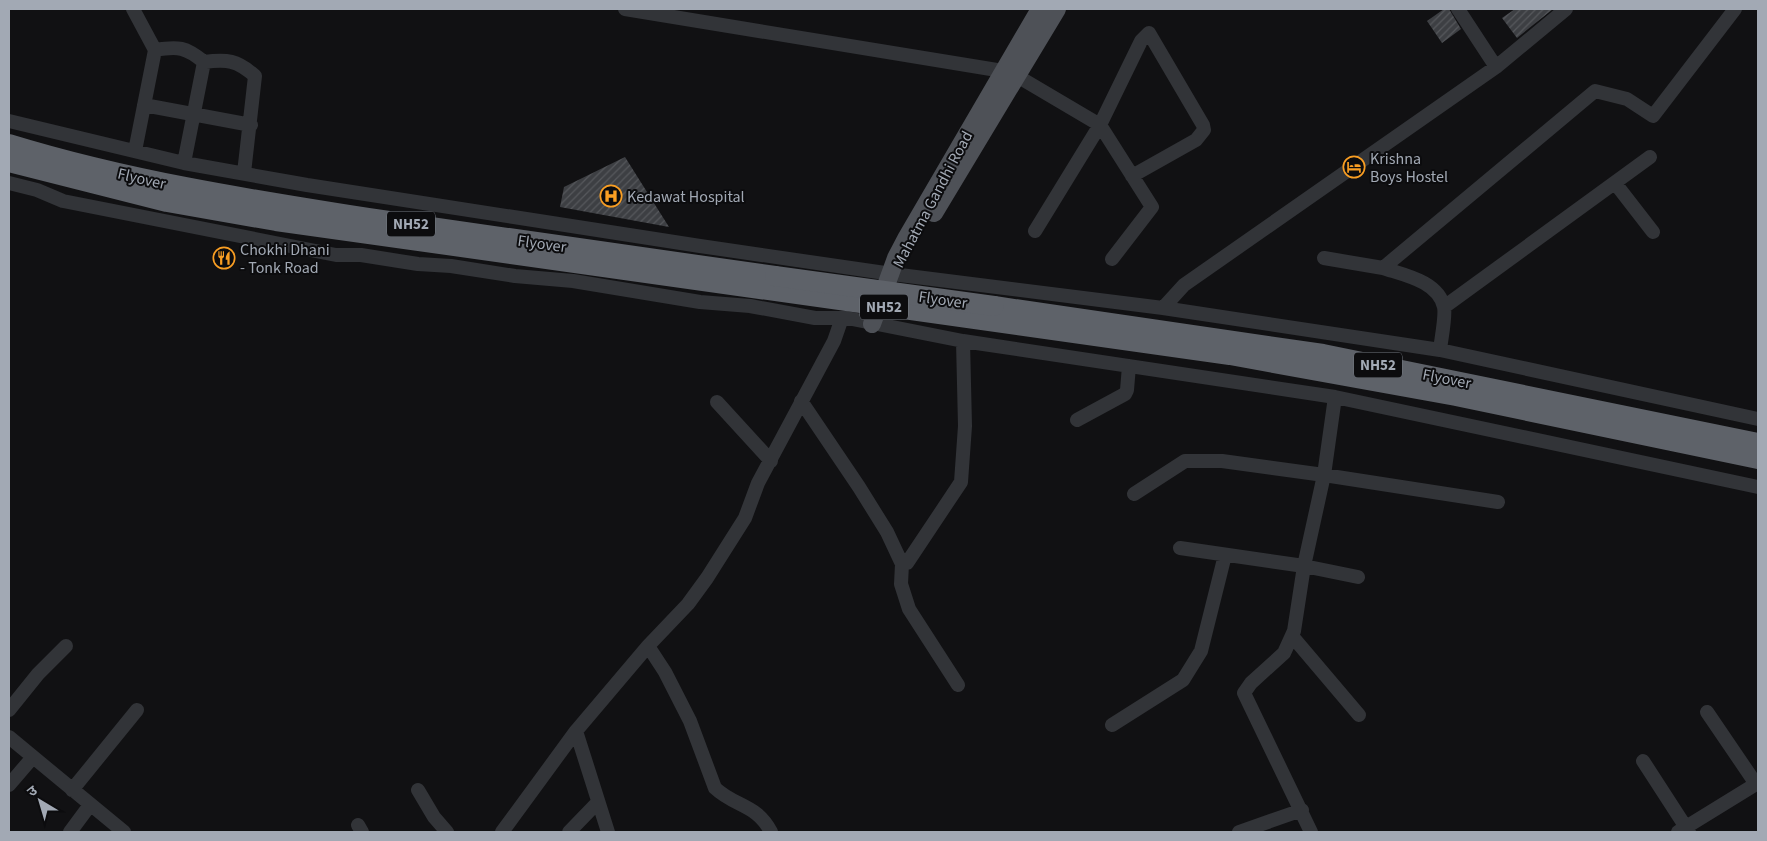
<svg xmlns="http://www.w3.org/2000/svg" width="1767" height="841" font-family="'Source Sans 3','Noto Sans Devanagari',sans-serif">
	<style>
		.building { fill: url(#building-hatch) }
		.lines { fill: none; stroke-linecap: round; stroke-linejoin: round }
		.minor { stroke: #323438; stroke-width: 14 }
		.major { stroke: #4e5157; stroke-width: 18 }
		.highway { stroke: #5e6269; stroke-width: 20 }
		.highway-bridge { stroke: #5e6269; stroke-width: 20 }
		.labels { text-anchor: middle; stroke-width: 4; stroke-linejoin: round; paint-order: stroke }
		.shield { fill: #0c0c0e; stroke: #757a82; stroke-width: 1 }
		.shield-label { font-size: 15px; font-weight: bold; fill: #a2a9b4 }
		.poi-label { font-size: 16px; fill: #a2a9b4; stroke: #0c0c0e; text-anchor: start }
		.street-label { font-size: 16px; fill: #a2a9b4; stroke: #0c0c0e }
	</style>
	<defs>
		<pattern id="building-hatch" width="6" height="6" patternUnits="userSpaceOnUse" patternTransform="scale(1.25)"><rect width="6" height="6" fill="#3d3f43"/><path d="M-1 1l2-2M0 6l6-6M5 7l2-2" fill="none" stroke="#56585c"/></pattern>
	</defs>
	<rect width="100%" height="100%" fill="#111113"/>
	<path class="building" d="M1444,9H1449L1461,29L1442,43L1427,21Z
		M1515,9H1553L1517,38L1502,18Z
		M625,157L669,227L560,207L564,187Z"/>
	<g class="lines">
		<path class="minor" d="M133,9L155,50C178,46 186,47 204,62C227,59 237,60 255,76L244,173
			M625,9L1003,71L1017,76L1100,125L1152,207L1112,259
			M1458,9L1496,67
			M144,105L251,125
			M9,121L184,163L307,185L700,246L892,274L1163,308L1440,350L1758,419
			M135,151L155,50
			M184,163L204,62
			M9,183L37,190L63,201L336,255H361L418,264L451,266L515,276L573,281L700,302L750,306L815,318H847L963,341L1335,397L1758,487
			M1615,183L1653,232
			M1035,231L1100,125L1141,41L1149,33L1203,125L1204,130L1196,140L1132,176
			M1324,258L1383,268
			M1444,307L1650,157
			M1163,308L1184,285L1496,67L1566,9
			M1440,350C1441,340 1446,316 1444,307C1438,281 1404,275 1383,268L1595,91L1627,99L1653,116L1735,9
			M801,401L859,487L887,532L902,564L907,563L961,482L965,426L963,341
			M717,402L771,461
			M1077,420L1125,394L1127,390L1129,366
			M1134,494L1185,461H1222L1324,475L1498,502
			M1180,548L1304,566L1358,577
			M902,564L901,584L909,609L958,685
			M1292,636L1359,715
			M648,646L665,672L690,721L715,788C735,807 757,804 771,832
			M9,710L38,674L66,646
			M1707,712L1756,784
			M1112,725L1183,680L1201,651L1225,555
			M576,731L608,832
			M9,737L124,832
			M1643,761L1689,832
			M9,785L33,757
			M72,790L137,710
			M418,790L434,817L447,832
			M358,825L362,832
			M70,832L90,805
			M502,832L576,731L648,646L688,604L707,578L745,518L758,483L834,341L842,318
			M569,832L598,802
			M1239,832L1302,810
			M1311,832L1244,693L1251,683L1284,653L1294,631L1304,566L1324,475L1335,397
			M1678,832L1756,784H1758"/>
		<path class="major" d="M934,213L1057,9
			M872,324L896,258L907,237L1040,9"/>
		<path class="highway" d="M9,144C126,180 247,199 368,218C504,238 639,256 775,276
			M9,162L167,202L276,221L1230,355L1456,396L1758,459
			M994,306L1323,354L1758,443"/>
		<path class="highway-bridge" d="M775,276L994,306"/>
	</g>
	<defs>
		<g id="hotel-ring" transform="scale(1.125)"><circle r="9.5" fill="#0c0c0e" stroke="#f99e23" stroke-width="1.5"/><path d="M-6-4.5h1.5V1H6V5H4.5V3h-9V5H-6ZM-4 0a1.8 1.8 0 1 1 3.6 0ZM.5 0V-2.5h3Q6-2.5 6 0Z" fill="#f99e23"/></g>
		<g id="hospital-ring" transform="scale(1.125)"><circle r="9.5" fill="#0c0c0e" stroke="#f99e23" stroke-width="1.5"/><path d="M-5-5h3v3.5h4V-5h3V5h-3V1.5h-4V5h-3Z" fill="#f99e23"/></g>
		<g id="restaurant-ring" transform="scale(1.125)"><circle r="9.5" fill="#0c0c0e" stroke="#f99e23" stroke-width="1.5"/><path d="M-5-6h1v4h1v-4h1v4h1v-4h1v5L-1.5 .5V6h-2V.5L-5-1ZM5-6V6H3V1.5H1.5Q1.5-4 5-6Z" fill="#f99e23"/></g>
	</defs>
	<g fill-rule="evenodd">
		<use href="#hotel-ring" x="1354" y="167"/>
		<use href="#hospital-ring" x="611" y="196"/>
		<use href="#restaurant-ring" x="224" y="258"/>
	</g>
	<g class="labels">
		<g class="shield">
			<rect x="387" y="211.5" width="48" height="25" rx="4"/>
			<rect x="860" y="294.5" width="48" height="25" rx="4"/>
			<rect x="1354" y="352.5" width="48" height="25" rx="4"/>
		</g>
		<g class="shield-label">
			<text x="411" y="229">NH52</text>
			<text x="884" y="312">NH52</text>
			<text x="1378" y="370">NH52</text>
		</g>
		<g class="poi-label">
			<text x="1370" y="164">Krishna<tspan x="1370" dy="18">Boys Hostel</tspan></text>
			<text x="627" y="202">Kedawat Hospital</text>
			<text x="240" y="255">Chokhi Dhani<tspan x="240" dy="18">- Tonk Road</tspan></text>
		</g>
		<g class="street-label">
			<text transform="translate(142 178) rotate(13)" y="6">Flyover</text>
			<text transform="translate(932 199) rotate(-62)" y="6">Mahatma Gandhi Road</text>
			<text transform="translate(542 243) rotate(8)" y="6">Flyover</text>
			<text transform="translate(943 299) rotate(8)" y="6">Flyover</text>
			<text transform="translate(1447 378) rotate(11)" y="6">Flyover</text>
		</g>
	</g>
	<rect width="1767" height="841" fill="none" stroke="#a2a9b4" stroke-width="20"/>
	<g transform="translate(40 801) rotate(322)" stroke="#0c0c0e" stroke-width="4" paint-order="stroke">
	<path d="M0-4L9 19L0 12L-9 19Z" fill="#a2a9b4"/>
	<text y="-8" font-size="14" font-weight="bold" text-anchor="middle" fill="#a2a9b4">उ</text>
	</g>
</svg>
